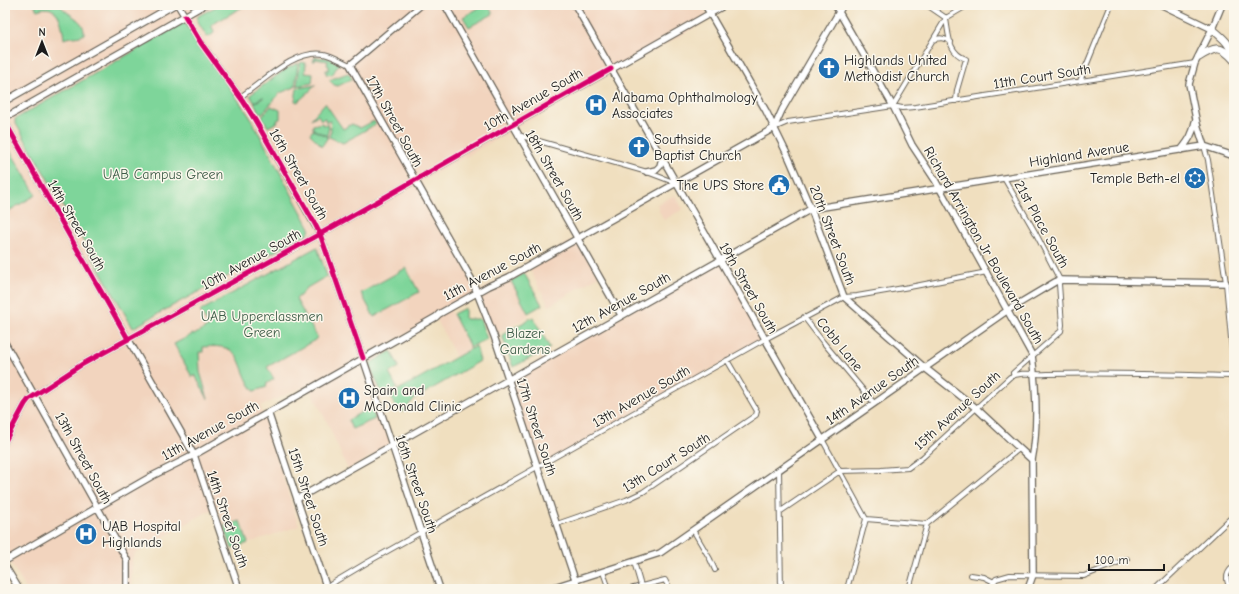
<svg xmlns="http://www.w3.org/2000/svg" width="1239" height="594" font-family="'Comic Neue',sans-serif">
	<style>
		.built { fill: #f2d4be }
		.green { fill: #7ed59a; stroke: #4d785b }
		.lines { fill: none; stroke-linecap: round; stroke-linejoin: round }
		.street-casing { stroke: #666055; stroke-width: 6 }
		.secondary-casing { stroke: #666055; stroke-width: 8 }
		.highway-casing { stroke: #666055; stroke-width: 9 }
		.street { stroke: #fff; stroke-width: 4 }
		.secondary { stroke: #fff; stroke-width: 5.5 }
		.highway { stroke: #fff; stroke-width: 7 }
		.cycleway-casing { stroke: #fbf7ec; stroke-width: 8 }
		.cycleway { stroke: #d6006c; stroke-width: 5 }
		.labels { text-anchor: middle; stroke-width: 3; stroke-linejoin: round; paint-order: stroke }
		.poi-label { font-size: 14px; fill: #1c1c1c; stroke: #fbf7ec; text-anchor: start }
		.street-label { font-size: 14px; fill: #1c1c1c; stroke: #fbf7ec }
		.park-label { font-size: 14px; fill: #3e5d48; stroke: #fbf7ec }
	</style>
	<rect width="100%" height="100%" fill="#fbf7ec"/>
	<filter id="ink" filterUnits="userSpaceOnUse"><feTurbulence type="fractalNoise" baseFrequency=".025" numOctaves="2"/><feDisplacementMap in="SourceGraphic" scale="8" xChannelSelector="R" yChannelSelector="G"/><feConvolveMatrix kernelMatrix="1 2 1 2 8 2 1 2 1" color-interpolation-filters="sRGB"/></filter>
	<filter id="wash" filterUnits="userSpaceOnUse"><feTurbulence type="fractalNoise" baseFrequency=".012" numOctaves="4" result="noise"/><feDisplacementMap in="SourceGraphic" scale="16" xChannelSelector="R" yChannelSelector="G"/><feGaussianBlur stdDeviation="0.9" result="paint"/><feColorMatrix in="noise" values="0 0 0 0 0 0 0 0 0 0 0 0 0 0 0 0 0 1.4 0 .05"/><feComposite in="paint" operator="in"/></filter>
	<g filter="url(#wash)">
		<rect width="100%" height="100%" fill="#f0dfbf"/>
		<path class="built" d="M5,5H702L709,17L708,20L421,182L449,235L477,292L577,238L599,276L549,306L528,266L509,277L529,316L494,336L478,295L450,310L470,349L456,357L436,318L377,351L398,390L378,401L391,445L348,470L328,424L308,385L260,406L299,526L248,543L240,521L224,526L217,508L207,512L134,554L132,560L131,589H26L5,553Z
			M675,195L683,209L664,220L659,211V209L657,204Z
			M720,260L765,339L538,468L508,379Z"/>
		<path class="green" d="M34,5H60C67,16 85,18 84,34C79,38 70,36 64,39C62,23 59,2 37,10Z
			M219,5H246L211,25L214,31L213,34L207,37L197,21L198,16Z
			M484,5H488L493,14L469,27L463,17Z
			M185,22L250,117L310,228L309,232L306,235L181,301L133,328L15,122V119Z
			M315,57L328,58L339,64L332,75L326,74V70H329V66L327,65L328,61L315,59V61H313Z
			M303,62L306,64L305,73L313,74L312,83L297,86L300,63Z
			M298,63L295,87L280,93L261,115L254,103L263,98V97L254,102L250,95L286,69Z
			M348,73L352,79L338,86L334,85L329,80Z
			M316,85L300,100H299L298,102L295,101L297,88Z
			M325,103L343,129L352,124L360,128L374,121L376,124L343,143L329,137L331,130L330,121L326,122L325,118L321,120L318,115L311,119Z
			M271,106L280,110V119L277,120L278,122L268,127L262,117Z
			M322,123L323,125L327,124L328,127H329L327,136L313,129V125Z
			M313,130L328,137L322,146L310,134Z
			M5,145L11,152L36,195L5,213Z
			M317,247L327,276L305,289L303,293L296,299L317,337L315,340L267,367L274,379L266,384L267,387L254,391C235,367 247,342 203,347V352H199L200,372L208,399L195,375L192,377L174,344L193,334L194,335L209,326L200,311Z
			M406,268L419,292L374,317L361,293Z
			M524,273L542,305L528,313L511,281Z
			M465,308V319H480L487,339L470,347L453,314Z
			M533,317L550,348L513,367L502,335Z
			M476,346L480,361L414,399L403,412C395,409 392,402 391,394Z
			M391,351L399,367L389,373L397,388L383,396L369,364Z
			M372,406L375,419L352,429L348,420Z
			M240,521L248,543L232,549L224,526Z"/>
	</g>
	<g filter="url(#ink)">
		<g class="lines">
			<g class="street-casing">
				<path id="street" d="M927,5L946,18
					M946,19C949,35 948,53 966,59L957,90L956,101
					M933,40C940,37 944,38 951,42
					M1080,81L1111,5
					M240,97C263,82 294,49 324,54C333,56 341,61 350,65
					M893,106L902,108L915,107L1195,63
					M774,128L788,122L893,106L946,18L968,5
					M518,135L647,172L676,183
					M1204,146L1208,160L1226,283L1234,371
					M1004,178L1035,232L1060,280L1059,284L1062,325L1061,331L1013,373
					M804,317L823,342L874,403
					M822,439L866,519L847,589
					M779,470L781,589
					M781,511L840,471L881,470L908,468L923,457L1010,377C1022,371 1035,375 1048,374C1110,372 1172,375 1234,376
					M866,519L927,524
					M557,524L626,500L643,492L756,415L757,411L727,360
					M693,530L710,559L715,570
					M634,562L641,586
					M603,572L609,589
					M971,575L984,577L994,582
					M326,588L336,581L368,562L765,339L844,297L857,296L915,286L987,272
					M630,589L665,580L668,586V589
					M909,589L927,524L1019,449
					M989,589L996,579L1010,575L1084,576L1127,559
					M1156,589L1234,515
					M1231,589C1226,582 1225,574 1232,568"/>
			</g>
			<g class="secondary-casing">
				<path id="secondary" d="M178,5L201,43L243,101L255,120L320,234L363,358L440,589
					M421,5L350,65L472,280L494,336L578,589
					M445,5L621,315
					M575,5L822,439
					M705,5L766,111L789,158L811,209L844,297L925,368L976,408L1032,460
					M835,5L893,106L912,145L935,180L1032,355C1036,387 1038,429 1032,460L1033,575L1028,589
					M1162,5L1212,29
					M5,101L174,5
					M5,116L12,114L204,5
					M5,122L194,455L239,589
					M774,128L782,110L843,5
					M1204,146L1197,124L1189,84L1195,63L1212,29L1222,5
					M1181,150C1189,140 1193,134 1195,122
					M647,172L656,170L660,166L662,158
					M5,343L127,560V589
					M268,412L327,589
					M5,441L25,404L29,399L81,365L320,234L725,5
					M297,499L811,209L1204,146L1234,156
					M5,561L98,507L152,476L194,455L436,317L439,314L489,286L509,277L774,128
					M5,566L19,589
					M548,589L660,553L1008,310L1055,282L1060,280L1226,283"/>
			</g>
			<g class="highway-casing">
				<path id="highway" d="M1212,29C1223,38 1231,44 1234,59
					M1199,57C1215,47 1220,44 1234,60"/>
			</g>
			<use href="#street" class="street"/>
			<use href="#secondary" class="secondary"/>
			<use href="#highway" class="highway"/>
			<g class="cycleway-casing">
				<path id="cycleway" d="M185,16L201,43L243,101L255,120L315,224L320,234L363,358
					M5,122L128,339
					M5,441L25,404L29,399L81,365L320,234L611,69"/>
			</g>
			<use href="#cycleway" class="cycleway"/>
		</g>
	</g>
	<defs>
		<g id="church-disc" transform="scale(1.15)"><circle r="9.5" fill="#1f6fb2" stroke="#fbf7ec"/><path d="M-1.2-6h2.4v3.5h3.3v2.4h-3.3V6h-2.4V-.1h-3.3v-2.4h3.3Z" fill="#fff"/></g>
		<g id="hospital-disc" transform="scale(1.15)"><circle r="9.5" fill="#1f6fb2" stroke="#fbf7ec"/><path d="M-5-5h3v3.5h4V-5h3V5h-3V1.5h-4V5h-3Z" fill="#fff"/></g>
		<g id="synagogue-disc" transform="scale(1.15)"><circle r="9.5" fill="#1f6fb2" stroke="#fbf7ec"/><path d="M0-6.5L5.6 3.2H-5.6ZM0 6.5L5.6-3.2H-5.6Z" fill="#fff"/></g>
		<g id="civic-disc" transform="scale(1.15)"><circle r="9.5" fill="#1f6fb2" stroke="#fbf7ec"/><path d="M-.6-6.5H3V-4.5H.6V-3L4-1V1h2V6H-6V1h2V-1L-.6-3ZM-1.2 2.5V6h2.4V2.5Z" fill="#fff"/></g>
	</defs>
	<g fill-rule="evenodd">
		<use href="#church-disc" x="829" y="68"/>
		<use href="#hospital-disc" x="596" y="105"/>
		<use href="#church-disc" x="639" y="147"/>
		<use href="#synagogue-disc" x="1195" y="178"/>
		<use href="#civic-disc" x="779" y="185"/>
		<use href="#hospital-disc" x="349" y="398"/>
		<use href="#hospital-disc" x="86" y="534"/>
	</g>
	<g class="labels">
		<g class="poi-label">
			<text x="844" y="65">Highlands United<tspan x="844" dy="16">Methodist Church</tspan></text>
			<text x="612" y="102">Alabama Ophthalmology<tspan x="612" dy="16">Associates</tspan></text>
			<text x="654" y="144">Southside<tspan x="654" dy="16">Baptist Church</tspan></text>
			<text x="1180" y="183" text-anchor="end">Temple Beth-el</text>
			<text x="764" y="190" text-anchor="end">The UPS Store</text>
			<text x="364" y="395">Spain and<tspan x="364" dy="16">McDonald Clinic</tspan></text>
			<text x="102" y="531">UAB Hospital<tspan x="102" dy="16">Highlands</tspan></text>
		</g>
		<g class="street-label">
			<text transform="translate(1042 76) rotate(-9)" y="5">11th Court South</text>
			<text transform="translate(533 99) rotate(-30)" y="5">10th Avenue South</text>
			<text transform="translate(395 121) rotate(61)" y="5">17th Street South</text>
			<text transform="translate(1079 154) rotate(-9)" y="5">Highland Avenue</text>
			<text transform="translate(299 174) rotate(60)" y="5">16th Street South</text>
			<text transform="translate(555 175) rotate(60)" y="5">18th Street South</text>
			<text transform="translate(1042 224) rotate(61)" y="5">21st Place South</text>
			<text transform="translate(77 225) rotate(60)" y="5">14th Street South</text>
			<text transform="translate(833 235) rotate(69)" y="5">20th Street South</text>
			<text transform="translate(984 245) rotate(60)" y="5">Richard Arrington Jr Boulevard South</text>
			<text transform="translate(251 259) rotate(-29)" y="5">10th Avenue South</text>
			<text transform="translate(492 271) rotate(-28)" y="5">11th Avenue South</text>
			<text transform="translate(749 288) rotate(60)" y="5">19th Street South</text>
			<text transform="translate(621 302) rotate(-29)" y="5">12th Avenue South</text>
			<text transform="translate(840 344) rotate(51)" y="5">Cobb Lane</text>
			<text transform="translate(872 390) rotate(-35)" y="5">14th Avenue South</text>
			<text transform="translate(641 396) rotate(-30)" y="5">13th Avenue South</text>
			<text transform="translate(957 410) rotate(-42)" y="5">15th Avenue South</text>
			<text transform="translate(537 427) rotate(72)" y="5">17th Street South</text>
			<text transform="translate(210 430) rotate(-29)" y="5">11th Avenue South</text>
			<text transform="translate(84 458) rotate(61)" y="5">13th Street South</text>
			<text transform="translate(666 462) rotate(-32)" y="5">13th Court South</text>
			<text transform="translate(417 484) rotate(71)" y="5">16th Street South</text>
			<text transform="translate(309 497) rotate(72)" y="5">15th Street South</text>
			<text transform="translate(228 519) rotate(71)" y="5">14th Street South</text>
		</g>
		<g class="park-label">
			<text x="163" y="179">UAB Campus Green</text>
			<text x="262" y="321">UAB Upperclassmen<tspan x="262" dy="16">Green</tspan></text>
			<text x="525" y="338">Blazer<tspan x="525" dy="16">Gardens</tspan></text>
		</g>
	</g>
	<rect width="1239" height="594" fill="none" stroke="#fbf7ec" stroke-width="20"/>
	<g transform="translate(42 42)" stroke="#fbf7ec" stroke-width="3" paint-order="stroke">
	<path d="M0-3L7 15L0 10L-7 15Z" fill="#1c1c1c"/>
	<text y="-6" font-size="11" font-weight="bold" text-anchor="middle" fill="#1c1c1c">N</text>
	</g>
	<path d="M1089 564v6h75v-6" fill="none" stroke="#1c1c1c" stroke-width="2"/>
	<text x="1095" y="564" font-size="12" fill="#1c1c1c" stroke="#fbf7ec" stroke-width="3" paint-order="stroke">100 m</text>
</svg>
